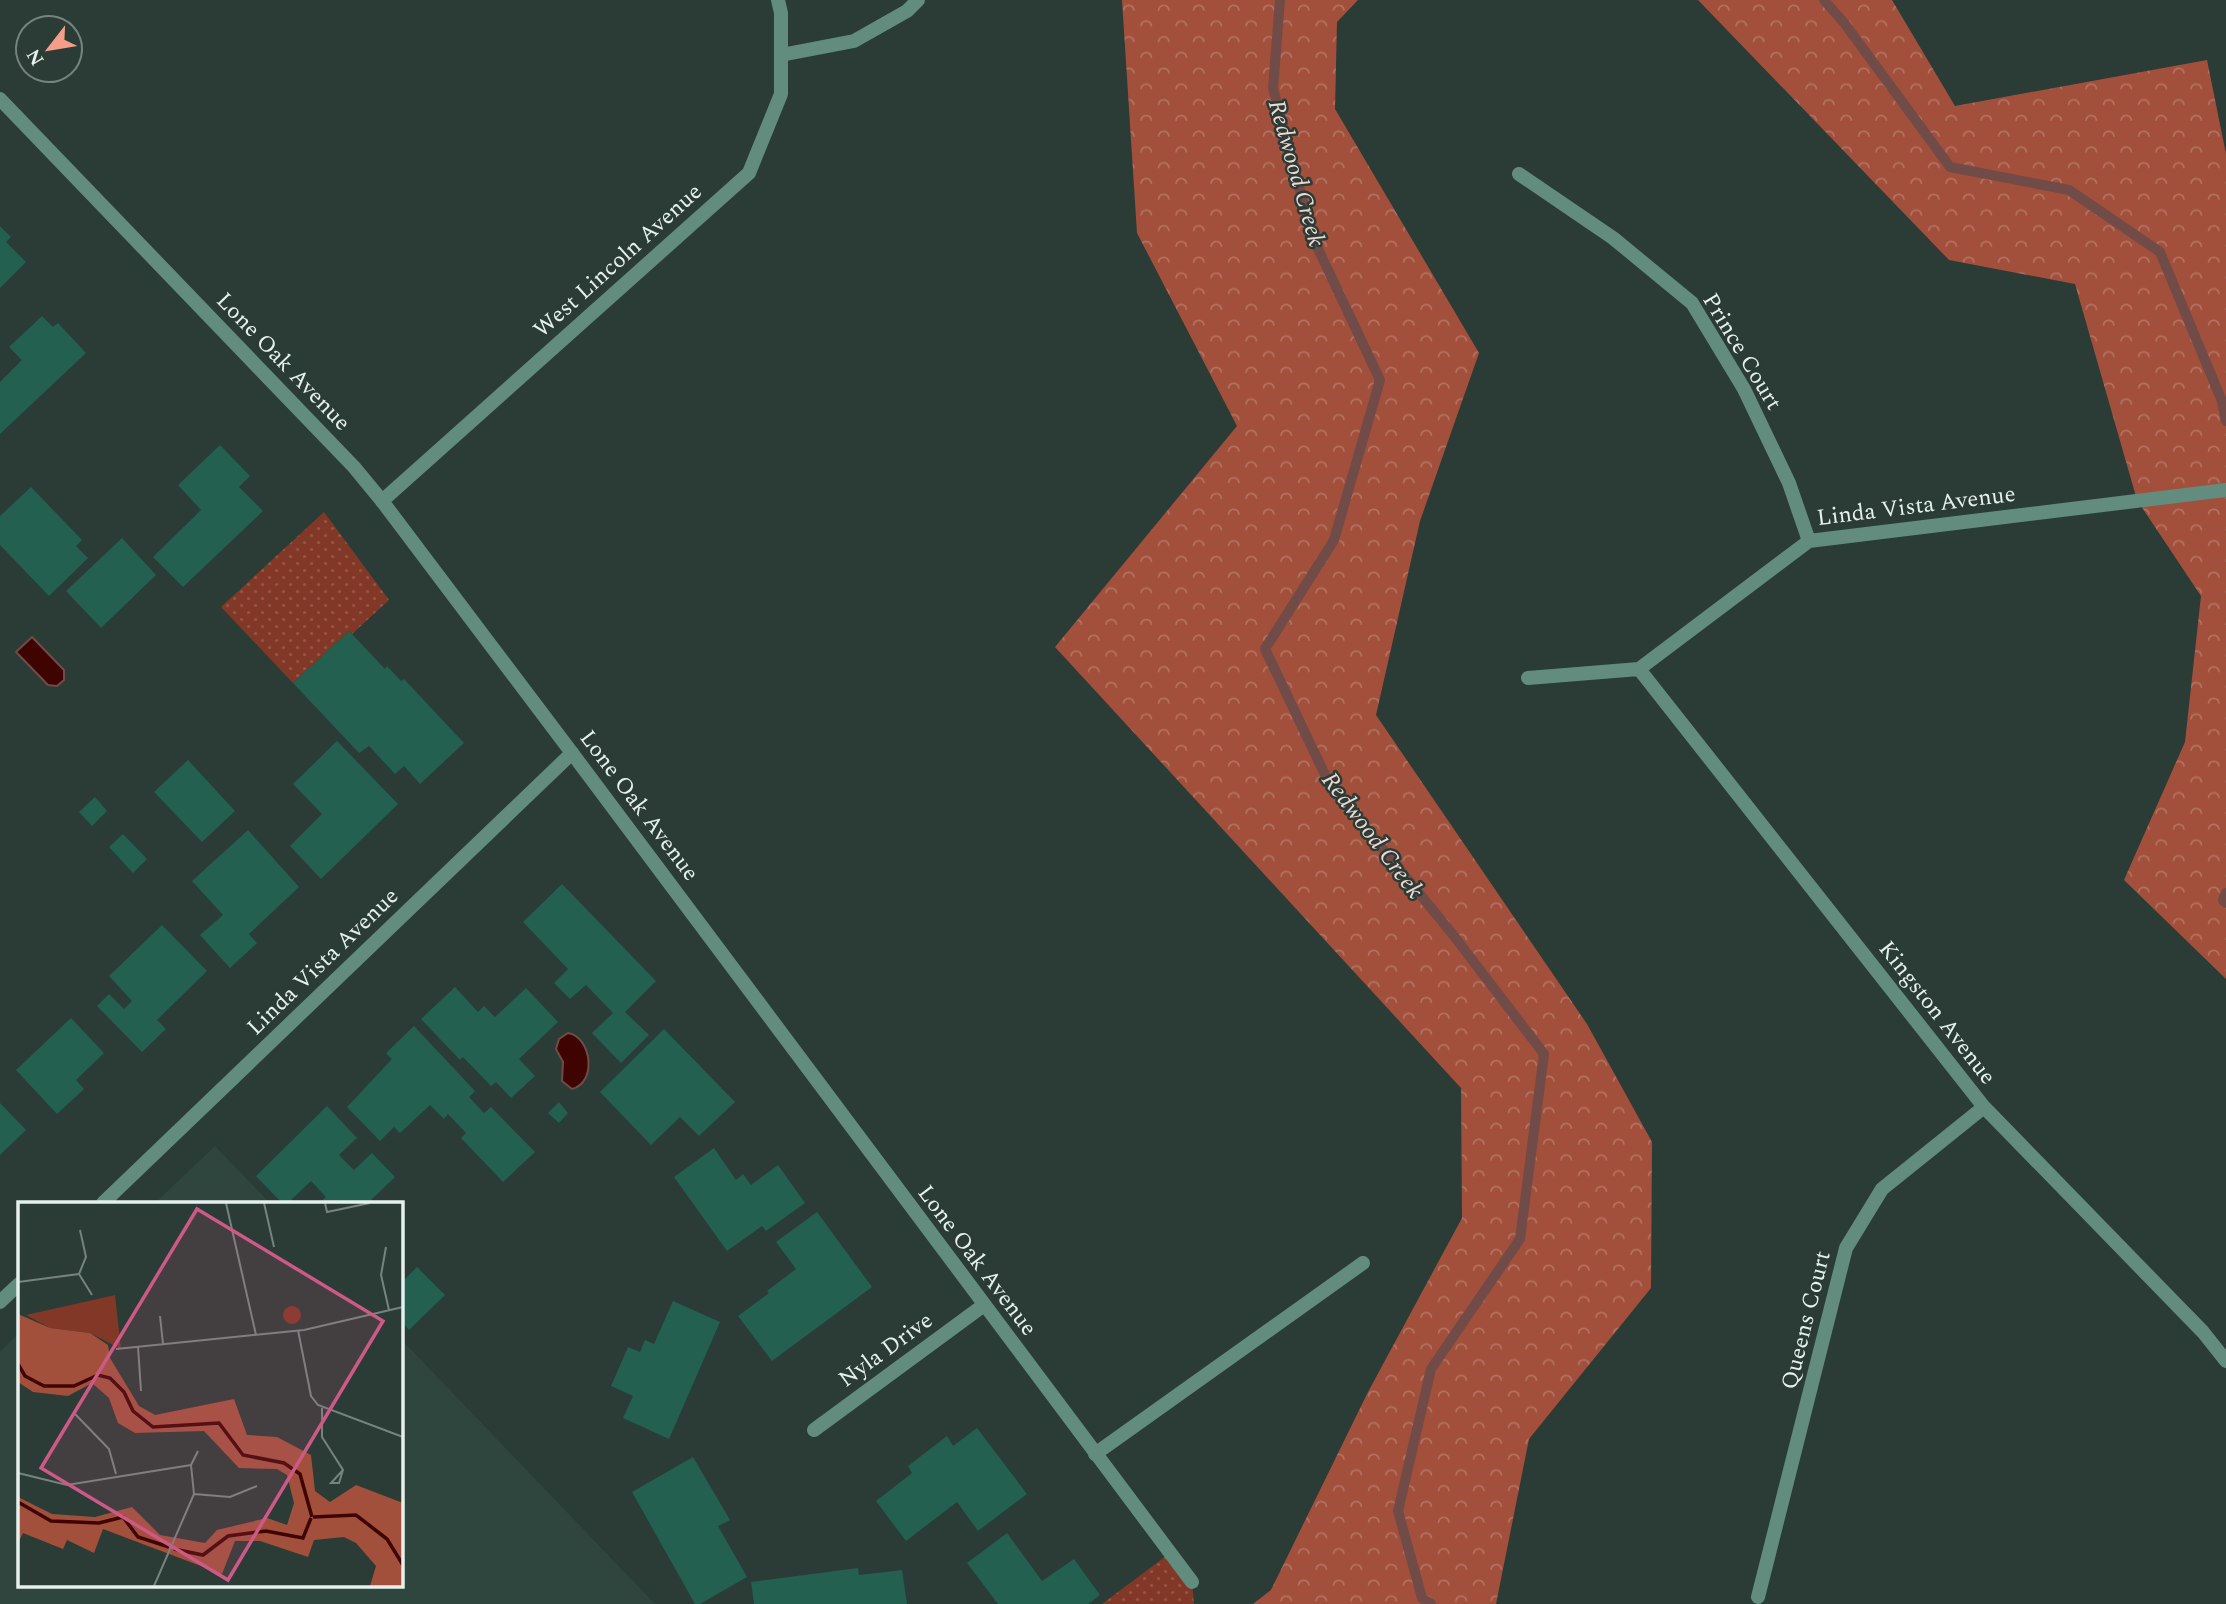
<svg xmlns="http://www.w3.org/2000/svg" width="2226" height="1604" font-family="Spectral,serif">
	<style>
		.built { fill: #2f463f }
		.grass { fill: url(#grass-dots) }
		.forest { fill: url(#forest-crowns) }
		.water { fill: #3f0400; stroke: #714b47; stroke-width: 2 }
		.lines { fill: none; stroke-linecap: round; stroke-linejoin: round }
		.stream { stroke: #714b47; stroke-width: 10 }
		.building { fill: #236050 }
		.service { stroke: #618c7e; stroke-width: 14 }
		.minor { stroke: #618c7e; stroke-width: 14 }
		.tertiary { stroke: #618c7e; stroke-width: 14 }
		.labels { text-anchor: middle; stroke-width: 5; stroke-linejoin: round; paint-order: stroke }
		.street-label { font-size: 23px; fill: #e6f0ec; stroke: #2b3b36 }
		.water-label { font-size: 24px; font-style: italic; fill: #f0d8d2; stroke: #2b3b36 }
		.inset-river { fill: none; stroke: #3f0400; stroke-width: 3.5 }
		.inset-road { fill: none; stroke: #76837f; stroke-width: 2 }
		.view { fill: #cd5986; fill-opacity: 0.15; stroke: #cd5986; stroke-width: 3.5 }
		.inset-edge { fill: none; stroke: #e6f0ec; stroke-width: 3.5 }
	</style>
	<defs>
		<pattern id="grass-dots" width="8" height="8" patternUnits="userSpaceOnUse" patternTransform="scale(1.75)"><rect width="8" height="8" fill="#823827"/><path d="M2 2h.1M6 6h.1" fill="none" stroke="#945546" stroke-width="1.8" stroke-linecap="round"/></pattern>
		<pattern id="forest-crowns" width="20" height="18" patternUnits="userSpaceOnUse" patternTransform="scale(1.75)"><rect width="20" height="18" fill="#a2503c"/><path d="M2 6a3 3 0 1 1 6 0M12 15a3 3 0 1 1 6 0" fill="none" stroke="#b37262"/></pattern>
	</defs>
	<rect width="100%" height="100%" fill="#2b3b36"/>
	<path class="built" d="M215,1146L270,1203H155Z
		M19,1333V1585H401V1339L655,1604H0V1352Z"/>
	<path class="grass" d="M324,512L389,600L352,634L349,631L293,683L221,607Z
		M1170,1553L1192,1582L1194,1604H1102Z"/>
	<path class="forest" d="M1122,0H1358L1337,22L1335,109L1479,353L1420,521L1376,715L1587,1024L1652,1142L1651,1288L1529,1439L1496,1604H1253L1271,1590L1368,1392L1462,1218L1461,1088L1055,647L1237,426L1137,233Z
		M1698,0H1892L1955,106L2207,60L2226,154V979L2124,880L2185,742L2201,596L2137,500L2075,284L1949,260Z"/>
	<path class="water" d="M32,637L64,670V680L57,686L48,685L16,652Z
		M568,1033C592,1037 597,1083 572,1089L562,1081L563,1062L556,1049L559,1039Z"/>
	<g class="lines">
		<path class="stream" d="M1280,0L1273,88L1312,236L1380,380L1334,540L1265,649L1329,783L1454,936L1544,1054L1520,1239L1431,1369L1398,1511L1422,1598L1431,1604
			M1824,0L1845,24L1950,167L2069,190L2160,252L2222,401L2226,421
			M2226,893L2223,900L2226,903"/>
	</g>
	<path class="building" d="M0,226L11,237L6,242L26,262L0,288Z
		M42,316L53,327L58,323L86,353L0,434V382L22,360L9,347Z
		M220,445L250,476L239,487L263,511L183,587L153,557L201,510L178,485Z
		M31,487L82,540L76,546L88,558L49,596L0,545V516Z
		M122,538L156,575L101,628L66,591Z
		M349,631L385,669L387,666L401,681L404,679L464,743L420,784L404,766L395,774L369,746L359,753L293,683Z
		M337,741L398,804L321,879L290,846L322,814L293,784Z
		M188,760L235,811L202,842L154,792Z
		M95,797L107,811L92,826L79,812Z
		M248,830L299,887L249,934L257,943L230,968L200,935L223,915L192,881Z
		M123,834L147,859L133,873L109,847Z
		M562,884L656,981L625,1012L649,1035L621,1063L592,1033L613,1013L586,985L570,999L554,983L568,969L523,922Z
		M162,925L207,971L157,1020L166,1029L142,1052L97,1006L109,994L124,1009L132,1001L109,976Z
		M455,987L478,1012L484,1006L495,1017L526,988L558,1022L519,1059L535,1076L511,1098L496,1082L491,1086L463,1057L460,1060L421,1019Z
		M71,1018L104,1053L76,1080L84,1089L57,1114L16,1070Z
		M414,1026L475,1091L469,1097L484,1113L491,1107L535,1152L503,1182L461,1138L466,1133L448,1114L444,1119L430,1105L400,1133L394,1127L380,1141L347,1107L392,1059L386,1053Z
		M664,1029L735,1102L699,1136L680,1117L651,1145L600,1092Z
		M559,1102L568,1113L559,1123L548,1113Z
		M0,1103L26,1130L0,1155Z
		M327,1106L357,1138L339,1155L354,1170L372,1153L395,1177L368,1203H319L326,1197L311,1181L288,1203H282L256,1176Z
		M714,1148L736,1180L743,1174L751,1185L778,1165L805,1203L766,1231L762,1226L727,1251L674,1177Z
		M817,1212L872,1287L772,1361L738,1316L769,1293L767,1291L796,1269L776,1242Z
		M417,1267L445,1295L409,1330L401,1321V1283Z
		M673,1301L720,1322L669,1439L623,1418L633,1396L611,1386L628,1347L640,1352L645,1340L654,1344Z
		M977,1428L1027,1494L978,1531L957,1502L906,1541L876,1501L912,1473L908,1466L947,1436L953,1446Z
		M693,1457L730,1520L718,1526L747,1577L700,1604H695L632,1492Z
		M1007,1533L1042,1581L1074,1559L1100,1595L1088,1604H998L967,1563Z
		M858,1568L859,1575L902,1570L907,1604H754L751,1582Z"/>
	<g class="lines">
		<path class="service" d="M781,55L854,41L907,11L918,0
			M1095,1454L1363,1263"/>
		<path class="minor" d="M0,99L354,467L382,501
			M1519,174L1613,238L1692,303L1744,389L1789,483L1809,541
			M1639,669L1984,1107L2203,1332L2226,1361
			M1528,678L1639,669L1809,541L2226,490
			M572,753L1192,1582
			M814,1430L984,1305
			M1758,1597L1846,1248L1882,1189L1984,1107"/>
		<path class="tertiary" d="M103,1203L572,753L382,501L749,173L781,94V13L778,0
			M0,1302L19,1284"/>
	</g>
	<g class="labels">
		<g class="street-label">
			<text transform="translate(617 260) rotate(-42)" y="8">West Lincoln Avenue</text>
			<text transform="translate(1743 351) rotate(59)" y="8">Prince Court</text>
			<text transform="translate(284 361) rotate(46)" y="8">Lone Oak Avenue</text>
			<text transform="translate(1916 505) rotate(-7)" y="8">Linda Vista Avenue</text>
			<text transform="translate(640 805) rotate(53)" y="8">Lone Oak Avenue</text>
			<text transform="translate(322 961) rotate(-44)" y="8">Linda Vista Avenue</text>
			<text transform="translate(1938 1012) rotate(52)" y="8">Kingston Avenue</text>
			<text transform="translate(978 1260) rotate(53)" y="8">Lone Oak Avenue</text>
			<text transform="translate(1805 1320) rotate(-76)" y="8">Queens Court</text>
			<text transform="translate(885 1349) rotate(-36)" y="8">Nyla Drive</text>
		</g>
		<g class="water-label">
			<text transform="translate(1297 173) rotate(74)" y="8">Redwood Creek</text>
			<text transform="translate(1373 835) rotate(53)" y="8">Redwood Creek</text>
		</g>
	</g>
	<g transform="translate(18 1202)">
		<rect width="385" height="385" fill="#2b3b36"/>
		<path d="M97,93L103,147L72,131L32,126L8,113ZM265 113a9 9 0 1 1 18 0a9 9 0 1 1-18 0Z" fill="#823827"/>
		<path d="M0,112L32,126L72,131L90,143L92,156L121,204L137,213L216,197L229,233L259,235L293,253L297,289L312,300L338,283L385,301V384H352L358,364L338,341L326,335L296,338L290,355L242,339H217L204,372L85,327L76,351L49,338L45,347L5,331L0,341V295L34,312L77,315L114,305L142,333L187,341L199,328L249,316L269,323L276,301L269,273L259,267L221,266L186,229L117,231L100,221L91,196L74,181L50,194L15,190L0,180Z" fill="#a2503c"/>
		<path class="inset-river" d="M0,162L7,174L26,184H56L80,173L92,176L106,190L115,209L135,225L201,221L225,253L266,261L282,272L294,315M0,300L33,319L81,321L105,315L120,335L151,345M295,315L338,313L369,337L385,363M156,347L185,353L210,334L248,329L285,336L293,316"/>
		<path class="inset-road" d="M208,1L238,133M246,1L256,45M307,1L309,10L352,1M368,45L363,73L371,108M61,72L68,55L62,28M61,72L74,93M0,80L61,72M142,114L145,142M280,128L293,194L300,203L385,235M120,145L123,189M98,147L286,128L385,105M304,206V235L325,268L321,281H313L325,268M57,212L91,247L98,272M0,271L49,283L173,263M176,292L212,295L239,284M136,384L176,292L173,263L180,249"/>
		<path class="view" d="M179,7L365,119L210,378L23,266Z"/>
		<rect width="385" height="385" class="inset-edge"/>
	</g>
	<g transform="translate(49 49) rotate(239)"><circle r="33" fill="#2b3b36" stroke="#76837f" stroke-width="2"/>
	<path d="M0-5L12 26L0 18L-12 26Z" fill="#f49e88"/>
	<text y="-10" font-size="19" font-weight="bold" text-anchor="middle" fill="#e6f0ec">N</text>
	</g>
</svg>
